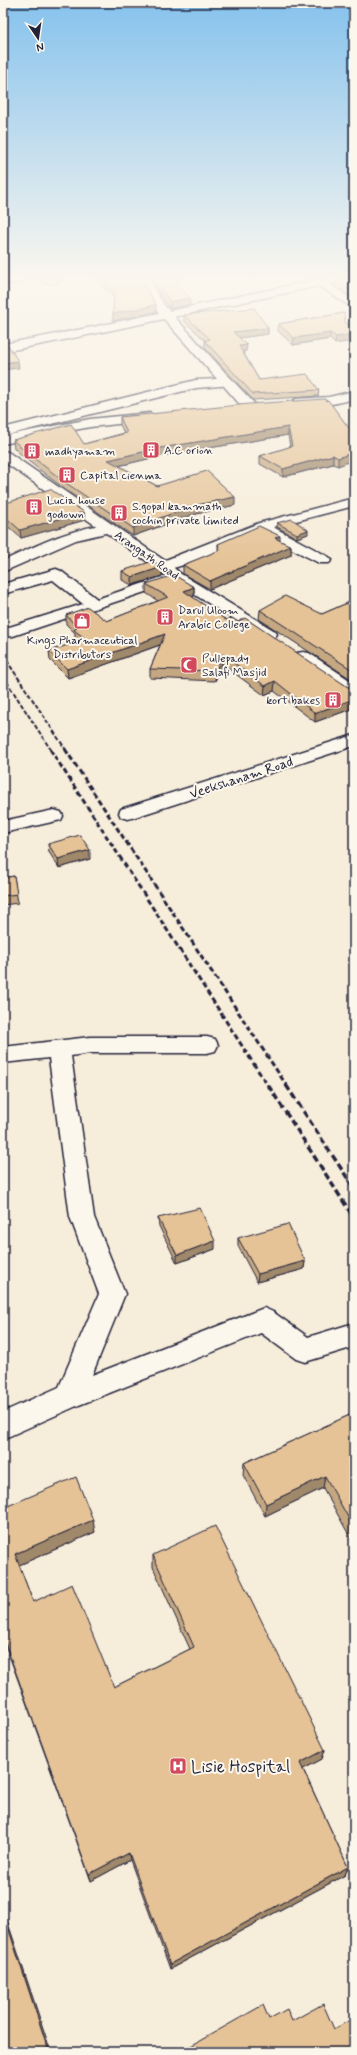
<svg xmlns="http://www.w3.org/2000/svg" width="357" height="2055" font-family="Mynerve,sans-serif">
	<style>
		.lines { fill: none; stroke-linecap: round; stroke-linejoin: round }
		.minor-casing { stroke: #22223b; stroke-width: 3 }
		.tertiary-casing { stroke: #22223b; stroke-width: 3 }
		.secondary-casing { stroke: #22223b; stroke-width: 3 }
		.minor { fill: #fbf7ec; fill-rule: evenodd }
		.tertiary { fill: #fbf7ec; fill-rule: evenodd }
		.secondary { fill: #fbf7ec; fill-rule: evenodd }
		.rail-far2 { stroke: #22223b; stroke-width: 2; stroke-dasharray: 4.5 2; stroke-linecap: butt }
		.rail-far1 { stroke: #22223b; stroke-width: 3; stroke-dasharray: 5.5 3; stroke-linecap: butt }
		.rail { stroke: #22223b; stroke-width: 3.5; stroke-dasharray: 7 3.5; stroke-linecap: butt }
		.wall { fill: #c5a882; stroke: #22223b }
		.shaded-wall { fill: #a0886a; stroke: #22223b }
		.building { fill: #e5c397; stroke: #22223b }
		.labels { text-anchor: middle; stroke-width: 4; stroke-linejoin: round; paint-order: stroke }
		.far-poi-label { font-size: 12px; fill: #22223b; stroke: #fbf7ec; text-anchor: start }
		.far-street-label { font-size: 12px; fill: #22223b; stroke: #fbf7ec }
		.street-label { font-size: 14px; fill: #22223b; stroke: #fbf7ec }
		.near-poi-label { font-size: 17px; fill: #22223b; stroke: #fbf7ec; text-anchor: start }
	</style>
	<rect width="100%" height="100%" fill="#f7eddb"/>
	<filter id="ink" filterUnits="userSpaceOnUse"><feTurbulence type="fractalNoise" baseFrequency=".025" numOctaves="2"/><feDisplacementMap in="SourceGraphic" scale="8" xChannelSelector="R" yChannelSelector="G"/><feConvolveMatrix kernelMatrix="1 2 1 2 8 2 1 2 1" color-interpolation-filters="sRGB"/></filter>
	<g filter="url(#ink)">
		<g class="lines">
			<g class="minor-casing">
				<path id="minor" d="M3,279H29L24,282L3,285Z
					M39,279H63C58,284 44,284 39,279Z
					M311,279H344L330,284L354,301V309L319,286C214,308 109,332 3,352V344C106,326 209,302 312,281Z
					M354,498V506L273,527L329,557L332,560L329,563H319L259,532C237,540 177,574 158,569L155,566L158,563L259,523Z
					M109,524L114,525L116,528L114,531L76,540L3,572V561C37,545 72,528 109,524Z
					M56,569L61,571L97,599L168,575H178L181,578L178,581L13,636L3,637V629L83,604L53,580L3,594V584Z
					M54,810L61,812L63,816L61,820L3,833V821Z
					M90,1037H207L215,1039L218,1045L215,1051L207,1053H90L71,1056L94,1217L125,1294L92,1375L264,1308L273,1312L308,1337L354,1323V1347L305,1362L296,1359L261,1333L79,1405L3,1439V1412L59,1387L99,1294L70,1217L49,1058L3,1063V1047Z"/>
			</g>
			<g class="tertiary-casing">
				<path id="tertiary" d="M227,378L231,379L254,403L255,406L254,409H244L223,385L221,382L223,379Z
					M354,391V399C343,402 296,413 290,403L296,399L329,397Z
					M150,413L157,417L155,420L90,427L3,444V436L90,419Z
					M3,451L8,452L168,563L181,574L275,631L277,634L275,637H263L171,580L158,569L3,461Z
					M303,652L309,653L354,683V696L348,695L297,661L295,657L297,653Z
					M354,735V746L135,817L128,819L121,817L119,813L121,809Z"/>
			</g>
			<g class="secondary-casing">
				<path id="secondary" d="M138,279H149L164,305L231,379L233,382L231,385L196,388L3,436V428L196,380L217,379L155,309Z"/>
			</g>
			<use href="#minor" class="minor"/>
			<use href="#tertiary" class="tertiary"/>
			<use href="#secondary" class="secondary"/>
			<path class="rail-far2" d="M3,655L66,750
				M3,676L51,750"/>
			<path class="rail-far1" d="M50,749L268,1086
				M65,749L287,1086"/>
			<path class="rail" d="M268,1085L354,1218
				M286,1085L354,1188"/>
		</g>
		<path class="wall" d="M96,279H141L156,312L113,321L114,298Z
			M151,279H178V283H175L190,305L170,309Z
			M354,279V299L336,287L337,281Z
			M344,313L335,344L330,339L293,345L277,330L278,324Z
			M184,315L268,328V334L239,338L246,351L243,352L259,380L319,390L318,396L253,400L205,348V341H206L184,321Z
			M326,401L352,432L338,466L333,464L283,477L260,464V456L290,447L288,435L160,456L119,466L157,486L235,505L192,515L133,536L67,491L27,460L14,448L13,440L84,444L124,433L120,425V417Z
			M3,504L84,512L85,520L21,538L5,524L6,531L3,534Z
			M277,523L308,534L297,538L277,527Z
			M280,541L291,546V555L210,589L183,574V565L218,552V544Z
			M122,571L162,576L132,585L122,580Z
			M146,584L194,587V596L192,597L226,620L348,687L354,688V708L315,722L274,691L264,695L222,664L215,681L150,678V669L160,645L68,678L50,660L49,651L78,642L75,639V633L66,624V615L107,621L158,601L146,593Z
			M354,600V681L259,619L260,610L322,614Z
			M48,844L90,859L59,868L49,852Z
			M14,876L18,903L3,905V878Z
			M158,1218L215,1249L177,1263L159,1226Z
			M238,1238L305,1261L304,1269L257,1282L238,1246Z
			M354,1413V1544L323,1488L265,1516L243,1475L244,1463Z
			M3,1508L95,1532L19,1565L33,1602L114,1687L190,1649L153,1567V1555L325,1750L322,1759L303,1769L348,1867L345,1875L170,1969L130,1860L91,1881L3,1639Z"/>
		<path class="shaded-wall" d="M169,279H178V283L169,284Z
			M190,298V305L170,309V302Z
			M156,305V312L113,321V314Z
			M268,328V334L232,339L233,332Z
			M330,333V339L293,345L294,338Z
			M354,334V341L335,344L336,337Z
			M247,345L246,351L239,352V346Z
			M18,361L19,368L3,370V363Z
			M288,427V435L160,456L109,468L108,460L160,448Z
			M354,452V460L338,466V458Z
			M333,455V464L283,477V469Z
			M235,497V505L192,515L133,536V528L192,506Z
			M84,512L85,520L21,538L20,530Z
			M5,524L6,531L3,534V525Z
			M308,530V534L297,538V534Z
			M280,536V544L275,538Z
			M291,546V555L210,589V581Z
			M162,567V576L132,585V577Z
			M194,587V596L184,600V591Z
			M165,634V643L68,678L67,669Z
			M222,654V664L215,681L216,671Z
			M275,681L274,691L264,695L265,686Z
			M354,699V708L315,722V713Z
			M90,850V859L59,868L58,859Z
			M215,1241V1249L177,1263V1255Z
			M305,1261L304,1269L257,1282L258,1274Z
			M325,1476L323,1488L265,1516L266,1504Z
			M93,1520L95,1532L17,1566L15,1554Z
			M325,1750L322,1759L298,1772L300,1763Z
			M129,1853L130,1860L91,1881L89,1874Z
			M348,1867L345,1875L170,1969V1964Z
			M3,1908L51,2052H49L3,1912Z"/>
		<path class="building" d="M103,279H141L156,305L113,314L114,291Z
			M155,279H172L190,298L170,302Z
			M346,279H354V294L337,281Z
			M254,308L268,328L233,332L247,345L239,346L259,380L307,374L319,390L253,394L205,341L210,339L184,315Z
			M344,313L345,322L354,329V334L336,337L330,333L294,338L278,324Z
			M8,345L18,361L3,363V346Z
			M325,399L326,401L328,400L352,432H354V452L338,458L333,455L283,469L260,456L292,446L288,427L160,448L108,460L157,486L207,471L235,497L192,506L133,528L66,483L26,452L13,440L71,424L84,444L127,433L120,417L249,404Z
			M50,489L84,512L20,530L3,515V504Z
			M292,519L308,530L297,534L277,523Z
			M259,526L280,536L275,538L291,546L210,581L183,565L220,550L218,544Z
			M153,561L162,567L132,577L122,571Z
			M174,575L194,587L184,591L226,620L232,618L238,622L245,618L348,687L354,688V699L315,713L275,681L265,686L222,654L216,671L150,669L165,634L67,669L49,651L86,639L74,630L77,627L66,615L88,607L107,621L168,597L146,584Z
			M285,596L322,614L354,600V671L260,610Z
			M80,835L90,850L58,859L48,844Z
			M14,876L17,894L3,896V878Z
			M200,1208L215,1241L177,1255L158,1218Z
			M288,1224L305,1261L258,1274L238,1238Z
			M354,1413V1528L325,1476L266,1504L244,1463Z
			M76,1477L93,1520L15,1554L33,1602L72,1584L114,1687L194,1647L153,1555L215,1526L325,1750L300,1763L348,1867L170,1964L129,1853L89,1874L3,1637V1508Z
			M3,1912L49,2052H3Z
			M323,2004L334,2029L354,2018V2052H180L263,2005L269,2019L287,2009L292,2021Z"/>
	</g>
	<linearGradient id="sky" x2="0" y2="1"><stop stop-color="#86c2ed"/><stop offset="0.49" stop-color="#fbf7ef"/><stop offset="1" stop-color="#fbf7ef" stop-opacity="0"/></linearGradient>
	<rect width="357" height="567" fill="url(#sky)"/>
	<defs>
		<g id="building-square" transform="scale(0.9)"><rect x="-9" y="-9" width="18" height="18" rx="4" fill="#d1495b" stroke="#fbf7ec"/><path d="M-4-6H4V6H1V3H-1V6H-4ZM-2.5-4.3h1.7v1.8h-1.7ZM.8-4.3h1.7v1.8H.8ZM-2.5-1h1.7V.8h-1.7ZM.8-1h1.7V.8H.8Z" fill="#fff"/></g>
		<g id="shop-square" transform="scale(0.9)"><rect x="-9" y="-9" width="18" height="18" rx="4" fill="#d1495b" stroke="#fbf7ec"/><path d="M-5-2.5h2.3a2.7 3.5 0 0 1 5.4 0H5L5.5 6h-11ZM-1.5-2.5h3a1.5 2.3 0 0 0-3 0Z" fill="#fff"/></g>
		<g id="mosque-square" transform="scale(0.9)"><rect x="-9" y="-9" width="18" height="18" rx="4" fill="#d1495b" stroke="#fbf7ec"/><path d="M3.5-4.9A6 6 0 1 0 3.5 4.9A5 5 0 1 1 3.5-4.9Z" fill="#fff"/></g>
		<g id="hospital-square" transform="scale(0.9)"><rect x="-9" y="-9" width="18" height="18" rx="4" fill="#d1495b" stroke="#fbf7ec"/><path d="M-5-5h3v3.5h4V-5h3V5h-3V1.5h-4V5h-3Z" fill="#fff"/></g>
	</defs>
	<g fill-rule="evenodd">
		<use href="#building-square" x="151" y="450"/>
		<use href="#building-square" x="32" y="451"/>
		<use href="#building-square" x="67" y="475"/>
		<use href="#building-square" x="34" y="507"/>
		<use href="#building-square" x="119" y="513"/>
		<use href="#building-square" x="165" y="617"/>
		<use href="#shop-square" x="82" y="621"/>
		<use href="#mosque-square" x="189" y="665"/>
		<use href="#building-square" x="333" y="700"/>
		<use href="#hospital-square" x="178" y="1766"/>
	</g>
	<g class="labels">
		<g class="far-poi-label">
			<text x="164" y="454">A.C orion</text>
			<text x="45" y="455">madhyamam</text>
			<text x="80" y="479">Capital cienma</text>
			<text x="47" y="504">Lucia house<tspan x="47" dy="14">godown</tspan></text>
			<text x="132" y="510">S.gopal kammath<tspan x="132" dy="14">cochin private limited</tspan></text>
			<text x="178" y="614">Darul Uloom<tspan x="178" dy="14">Arabic College</tspan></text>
			<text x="82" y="644" text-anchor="middle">Kings Pharmaceutical<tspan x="82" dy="14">Distributors</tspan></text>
			<text x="202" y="662">Pullepady<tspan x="202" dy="14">Salafi Masjid</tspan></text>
			<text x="320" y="704" text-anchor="end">kort bakes</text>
		</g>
		<g class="far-street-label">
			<text transform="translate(147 555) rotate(35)" y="4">Arangath Road</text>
		</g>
		<g class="street-label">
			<text transform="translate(241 777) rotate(-18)" y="5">Veekshanam Road</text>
		</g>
		<g class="near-poi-label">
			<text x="191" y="1772">Lisie Hospital</text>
		</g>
	</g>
	<rect width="357" height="2055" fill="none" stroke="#fbf7ec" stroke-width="16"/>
	<rect x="8" y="8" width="341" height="2039" fill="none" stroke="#22223b" stroke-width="1.5" filter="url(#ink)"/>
	<g transform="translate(38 38) rotate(167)" stroke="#fbf7ec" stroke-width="3" paint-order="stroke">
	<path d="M0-3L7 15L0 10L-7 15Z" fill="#22223b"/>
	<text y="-6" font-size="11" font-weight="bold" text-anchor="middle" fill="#22223b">N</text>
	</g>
</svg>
